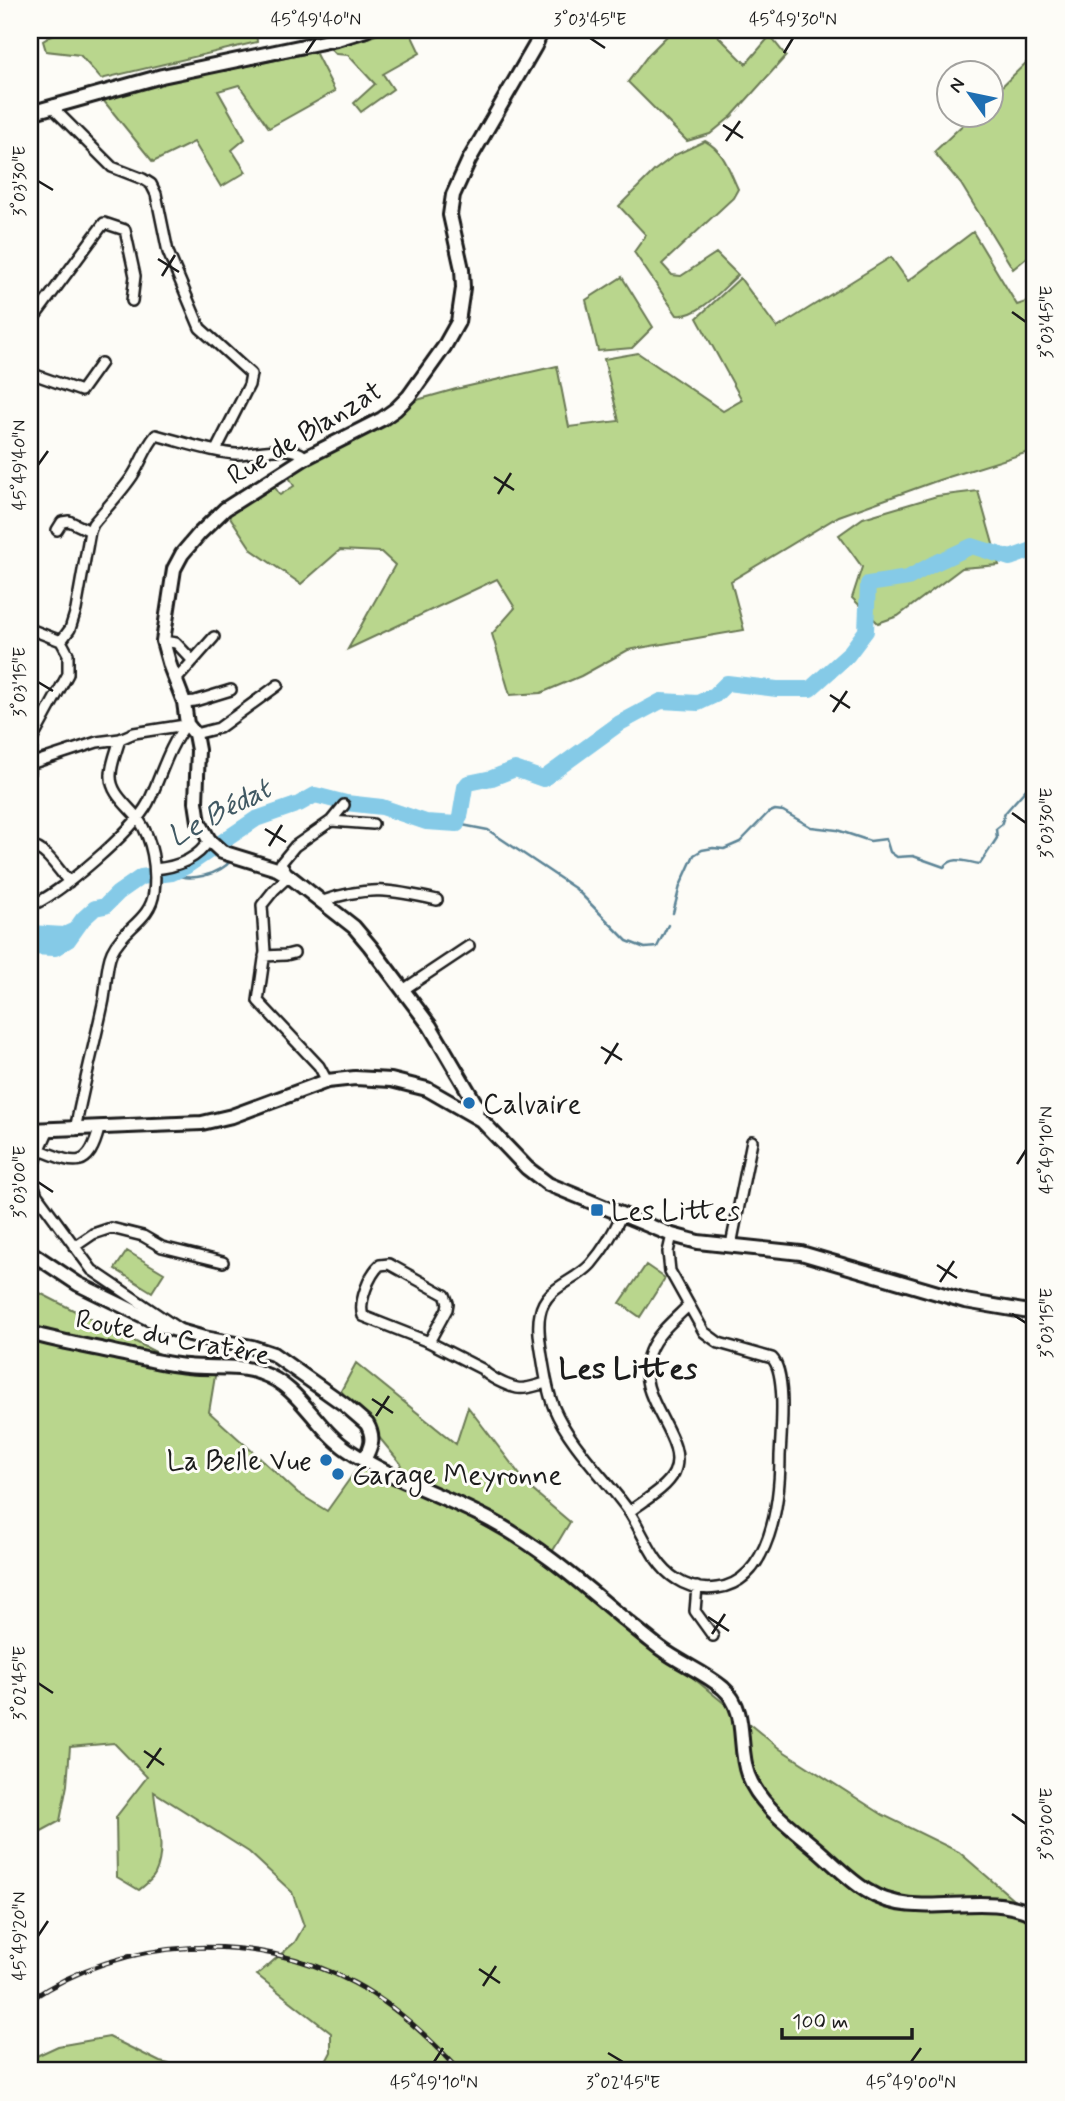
<svg xmlns="http://www.w3.org/2000/svg" width="1065" height="2101" font-family="Mynerve,sans-serif">
	<style>
		.green { fill: #b9d68d; stroke: #6a7954; stroke-width: 2 }
		.lines { fill: none; stroke-linecap: round; stroke-linejoin: round }
		.stream { stroke: #5b8496; stroke-width: 2.5 }
		.river { stroke: #85cae7; stroke-width: 16 }
		.street-casing { stroke: #1c1c1c; stroke-width: 14 }
		.secondary-casing { stroke: #1c1c1c; stroke-width: 18 }
		.street { stroke: #fdfcf7; stroke-width: 9 }
		.secondary { stroke: #fdfcf7; stroke-width: 12 }
		.rail-casing { stroke: #1c1c1c; stroke-width: 5 }
		.rail { stroke: #fdfcf7; stroke-width: 2.5; stroke-dasharray: 8; stroke-linecap: butt }
		.ticks { fill: none; stroke: #1c1c1c; stroke-width: 2.5 }
		.poi-dot { fill: #1f6fb2; stroke: #fdfcf7; stroke-width: 2.5 }
		.labels { text-anchor: middle; stroke-width: 6; stroke-linejoin: round; paint-order: stroke }
		.street-label { font-size: 28px; fill: #1c1c1c; stroke: #fdfcf7 }
		.poi-label { font-size: 28px; fill: #1c1c1c; stroke: #fdfcf7; text-anchor: start }
		.water-label { font-size: 30px; font-style: italic; fill: #415963; stroke: #fdfcf7 }
		.neighbourhood-label { font-size: 30px; font-weight: bold; fill: #1c1c1c; stroke: #fdfcf7 }
		.neatline { fill: none; stroke: #1c1c1c; stroke-width: 2.5 }
		.ticks-label { font-size: 18px; text-anchor: middle; fill: #1c1c1c }
	</style>
	<rect width="100%" height="100%" fill="#fdfcf7"/>
	<filter id="ink" filterUnits="userSpaceOnUse"><feTurbulence type="fractalNoise" baseFrequency=".0143" numOctaves="2"/><feDisplacementMap in="SourceGraphic" scale="14" xChannelSelector="R" yChannelSelector="G"/><feConvolveMatrix kernelMatrix="1 2 1 2 8 2 1 2 1" color-interpolation-filters="sRGB"/></filter>
	<g filter="url(#ink)">
		<path class="green" d="M61,30H256L257,42L101,79L80,55L46,51L43,41Z
			M389,30H409L420,53L383,74L393,89L361,112L354,103L375,84L348,55L336,54L330,48L365,39Z
			M673,30H712L746,64L770,36L786,56L732,116L710,134L687,141L628,82L649,54Z
			M315,52L335,91L269,128L239,85L218,91L245,139L232,150L246,172L221,187L194,142L153,162L103,100L157,84Z
			M1035,54V251L1013,269L961,184L934,152L972,116H992V96Z
			M705,141C724,151 729,170 738,189L733,198L662,264L672,275L681,276L716,253L738,275C723,288 699,318 677,315L634,252L646,235L619,206L655,170L675,155Z
			M973,232L1017,305L1035,299V450L939,480L839,516L731,581L744,630L628,650L581,676L541,693L510,695L492,634L515,608L497,579L348,649L395,565L381,552L340,550L301,584L252,550L228,514L274,486L280,495L294,486L289,477L314,458L385,424L410,402L456,389L557,366L569,427L619,421L604,359L638,353L723,411L742,400L697,318L740,278L777,328L891,257L908,281Z
			M622,277L653,327L632,348L598,351L586,300Z
			M978,491L999,565L962,568L898,616L878,623L852,598L862,567L839,535L863,518L937,496Z
			M127,1251L164,1273L152,1292L115,1269Z
			M646,1265L665,1278L640,1317L620,1303Z
			M30,1288L181,1365L216,1370L209,1412L298,1493L327,1511L361,1463L393,1484L401,1464L341,1391L356,1363L456,1444L468,1407L530,1488L570,1522L548,1559L780,1749L883,1815L959,1852L1035,1918V2071H321L331,2052V2033L257,1975L295,1942L304,1926L292,1892L249,1852L154,1792C156,1817 167,1849 155,1874C152,1880 144,1886 139,1890L117,1877L116,1817L147,1777L114,1743L70,1747L67,1785L60,1821L34,1835L30,1842Z
			M109,2037L160,2062L200,2071H30V2059L58,2046Z"/>
		<g class="lines">
			<path class="stream" d="M457,824L488,830L576,889L627,941L645,948L657,947L668,925
				M172,873C189,883 220,875 232,859
				M673,913L680,886L694,855L702,850L713,848L724,849L740,842L768,813L775,810L783,811L811,827L837,830L870,841L886,839L890,852L897,857L913,856L944,867C954,855 966,862 980,864L997,838L996,829L1001,825L1005,813L1035,779"/>
			<path class="river" d="M460,817L465,787L468,783L492,778L515,769L543,779L620,723L661,701L698,703L715,695L727,683L777,689H810L848,655L866,631L868,584L908,578L931,565L972,546L1010,558L1035,549
				M30,933L64,935L75,930
				M30,947L55,948L68,940L83,919L95,908L105,906L118,893L141,877L172,873L185,867L256,819L299,804L315,795L346,803L382,807L426,822L457,824L458,821"/>
			<g class="street-casing">
				<path id="street" d="M818,30L819,32
					M54,105L57,112L112,167L143,179L151,184L156,194L168,252L200,328L251,374L249,385L216,450
					M30,323L104,223L125,230L135,276L132,301
					M30,373L81,391L101,363
					M57,530L62,522L69,521L90,531L93,524C106,508 122,492 133,475C142,461 145,448 156,435C179,441 214,453 236,454C253,454 295,442 305,458
					M30,631H35L61,641L68,654V674L32,740L30,771
					M61,641L70,629L76,610L90,531
					M163,641L176,643L193,661
					M176,680L214,637
					M184,702L195,701L231,690
					M195,734L219,728L278,685
					M30,764L97,742L120,739L134,733L185,725
					M331,821L344,805
					M30,846C47,849 58,870 69,882
					M155,869C176,867 198,859 209,840
					M323,901C367,885 393,890 437,900
					M30,906C59,895 134,830 148,803C161,777 168,746 187,724
					M264,956L286,955L294,953
					M403,990L469,946
					M327,1081L319,1066L258,1001L265,952L262,905L274,890L289,876L281,863L295,846L331,821L373,824
					M75,1130C83,1088 94,1046 103,1004C107,988 105,967 112,952C123,928 151,920 154,892C157,868 152,839 139,820C129,806 110,794 111,775C111,764 117,750 120,739
					M48,1131C39,1153 26,1171 37,1195L92,1270L179,1329
					M40,1150C75,1164 88,1171 99,1129
					M622,1214C614,1232 603,1250 591,1264C574,1283 545,1286 540,1314C537,1327 540,1343 542,1356C545,1374 547,1391 554,1408C569,1444 605,1478 628,1510C643,1532 653,1565 676,1579C688,1587 703,1590 717,1588C771,1581 780,1500 780,1456C781,1434 787,1373 772,1358L719,1343L704,1332L670,1271L668,1252L672,1235
					M731,1245L752,1141
					M74,1247L93,1234L111,1228L143,1236L162,1247L223,1262
					M429,1342L447,1309L448,1303L445,1295L389,1264L380,1265C369,1275 358,1303 363,1316L429,1342L482,1369C488,1377 507,1386 517,1388C526,1390 537,1385 546,1383
					M629,1512C643,1501 666,1489 674,1473C691,1438 630,1397 650,1351C657,1333 675,1319 688,1306
					M697,1587L695,1611L713,1636"/>
			</g>
			<g class="secondary-casing">
				<path id="secondary" d="M30,113L162,76L337,39L366,30
					M476,1116L477,1106L430,1026L370,946L354,927L289,876L277,869L222,852L209,840L199,822L196,802L198,750L195,734L187,724L184,702L170,666L163,641L174,569L182,554L199,534L225,509L305,458L382,419L396,409L409,396L444,347L458,322L463,288L462,269L450,215L453,195L469,160L535,46L542,30
					M30,1130L202,1123L232,1116L327,1081L355,1078L391,1080L427,1089L481,1120L527,1168L548,1184L672,1235L698,1242L801,1253L965,1301L1035,1313
					M30,1252L78,1284L166,1327L204,1338L252,1347L273,1354L345,1405L367,1424C375,1438 371,1447 364,1460
					M30,1333C58,1341 86,1346 114,1352C139,1357 163,1364 187,1366C212,1369 238,1364 261,1373C300,1386 315,1428 348,1450C392,1480 446,1496 492,1521C555,1555 604,1605 660,1648C680,1663 704,1672 723,1688C749,1711 737,1745 748,1775C760,1807 794,1829 819,1851C834,1864 849,1880 867,1891C918,1923 982,1888 1035,1915"/>
			</g>
			<use href="#street" class="street"/>
			<use href="#secondary" class="secondary"/>
			<g class="rail-casing">
				<path id="rail" d="M30,2000C124,1936 254,1930 354,1983C395,2005 429,2037 460,2071"/>
			</g>
			<use href="#rail" class="rail"/>
		</g>
	</g>
	<path class="ticks" d="M590,38L605,48M306,53L316,38M784,53L793,38M723,125L743,138M726,141L740,121M38,181L53,190M158,259L179,272M162,276L175,255M1012,312L1026,322M38,465L48,451M494,477L514,490M498,494L511,473M38,682L53,691M830,695L850,708M833,712L847,691M1012,813L1026,823M265,829L286,842M269,846L282,825M601,1047L622,1060M605,1064L618,1043M1017,1164L1026,1150M38,1182L53,1192M937,1265L957,1278M940,1282L954,1261M1012,1314L1026,1323M372,1399L393,1413M376,1416L389,1396M708,1617L729,1631M712,1634L725,1614M38,1683L53,1693M144,1751L164,1765M147,1768L161,1748M1012,1814L1026,1824M38,1936L48,1921M479,1969L500,1983M483,1986L496,1966M608,2053L623,2062M434,2062L443,2048M911,2062L921,2048"/>
	<g class="poi-dot">
		<circle cx="469" cy="1103" r="7"/>
		<rect x="590" y="1203" width="14" height="14" rx="3.5"/>
		<circle cx="326" cy="1460" r="7"/>
		<circle cx="338" cy="1474" r="7"/>
	</g>
	<g class="labels">
		<g class="street-label">
			<text transform="translate(304 432) rotate(-31)" y="10">Rue de Blanzat</text>
			<text transform="translate(173 1336) rotate(11)" y="10">Route du Cratère</text>
		</g>
		<g class="poi-label">
			<text x="483" y="1113">Calvaire</text>
			<text x="611" y="1220">Les Littes</text>
			<text x="312" y="1470" text-anchor="end">La Belle Vue</text>
			<text x="352" y="1484">Garage Meyronne</text>
		</g>
		<g class="water-label">
			<text transform="translate(219 812) rotate(-28)" y="10">Le Bédat</text>
		</g>
		<g class="neighbourhood-label">
			<text x="628" y="1378">Les Littes</text>
		</g>
	</g>
	<rect width="1065" height="2101" fill="none" stroke="#fdfcf7" stroke-width="77"/>
	<g transform="translate(970 94) rotate(303)"><circle r="33" fill="#fdfcf7" stroke="#a3a29f" stroke-width="2"/>
	<path d="M0-5L12 26L0 18L-12 26Z" fill="#1f6fb2"/>
	<text y="-10" font-size="19" font-weight="bold" text-anchor="middle" fill="#1c1c1c">N</text>
	</g>
	<path d="M782 2028v10h130v-10" fill="none" stroke="#1c1c1c" stroke-width="3.5"/>
	<text x="792" y="2028" font-size="21" fill="#1c1c1c" stroke="#fdfcf7" stroke-width="5" paint-order="stroke">100 m</text>
	<rect x="38" y="38" width="988" height="2024" class="neatline"/>
	<g class="ticks-label">
		<text x="316" y="25">45°49'40"N</text>
		<text x="590" y="25">3°03'45"E</text>
		<text x="793" y="25">45°49'30"N</text>
		<text transform="translate(19 181) rotate(-90)" y="6">3°03'30"E</text>
		<text transform="translate(1046 322) rotate(-90)" y="6">3°03'45"E</text>
		<text transform="translate(19 465) rotate(-90)" y="6">45°49'40"N</text>
		<text transform="translate(19 682) rotate(-90)" y="6">3°03'15"E</text>
		<text transform="translate(1046 823) rotate(-90)" y="6">3°03'30"E</text>
		<text transform="translate(1046 1150) rotate(-90)" y="6">45°49'10"N</text>
		<text transform="translate(19 1182) rotate(-90)" y="6">3°03'00"E</text>
		<text transform="translate(1046 1323) rotate(-90)" y="6">3°03'15"E</text>
		<text transform="translate(19 1683) rotate(-90)" y="6">3°02'45"E</text>
		<text transform="translate(1046 1824) rotate(-90)" y="6">3°03'00"E</text>
		<text transform="translate(19 1936) rotate(-90)" y="6">45°49'20"N</text>
		<text x="434" y="2088">45°49'10"N</text>
		<text x="623" y="2088">3°02'45"E</text>
		<text x="911" y="2088">45°49'00"N</text>
	</g>
</svg>
